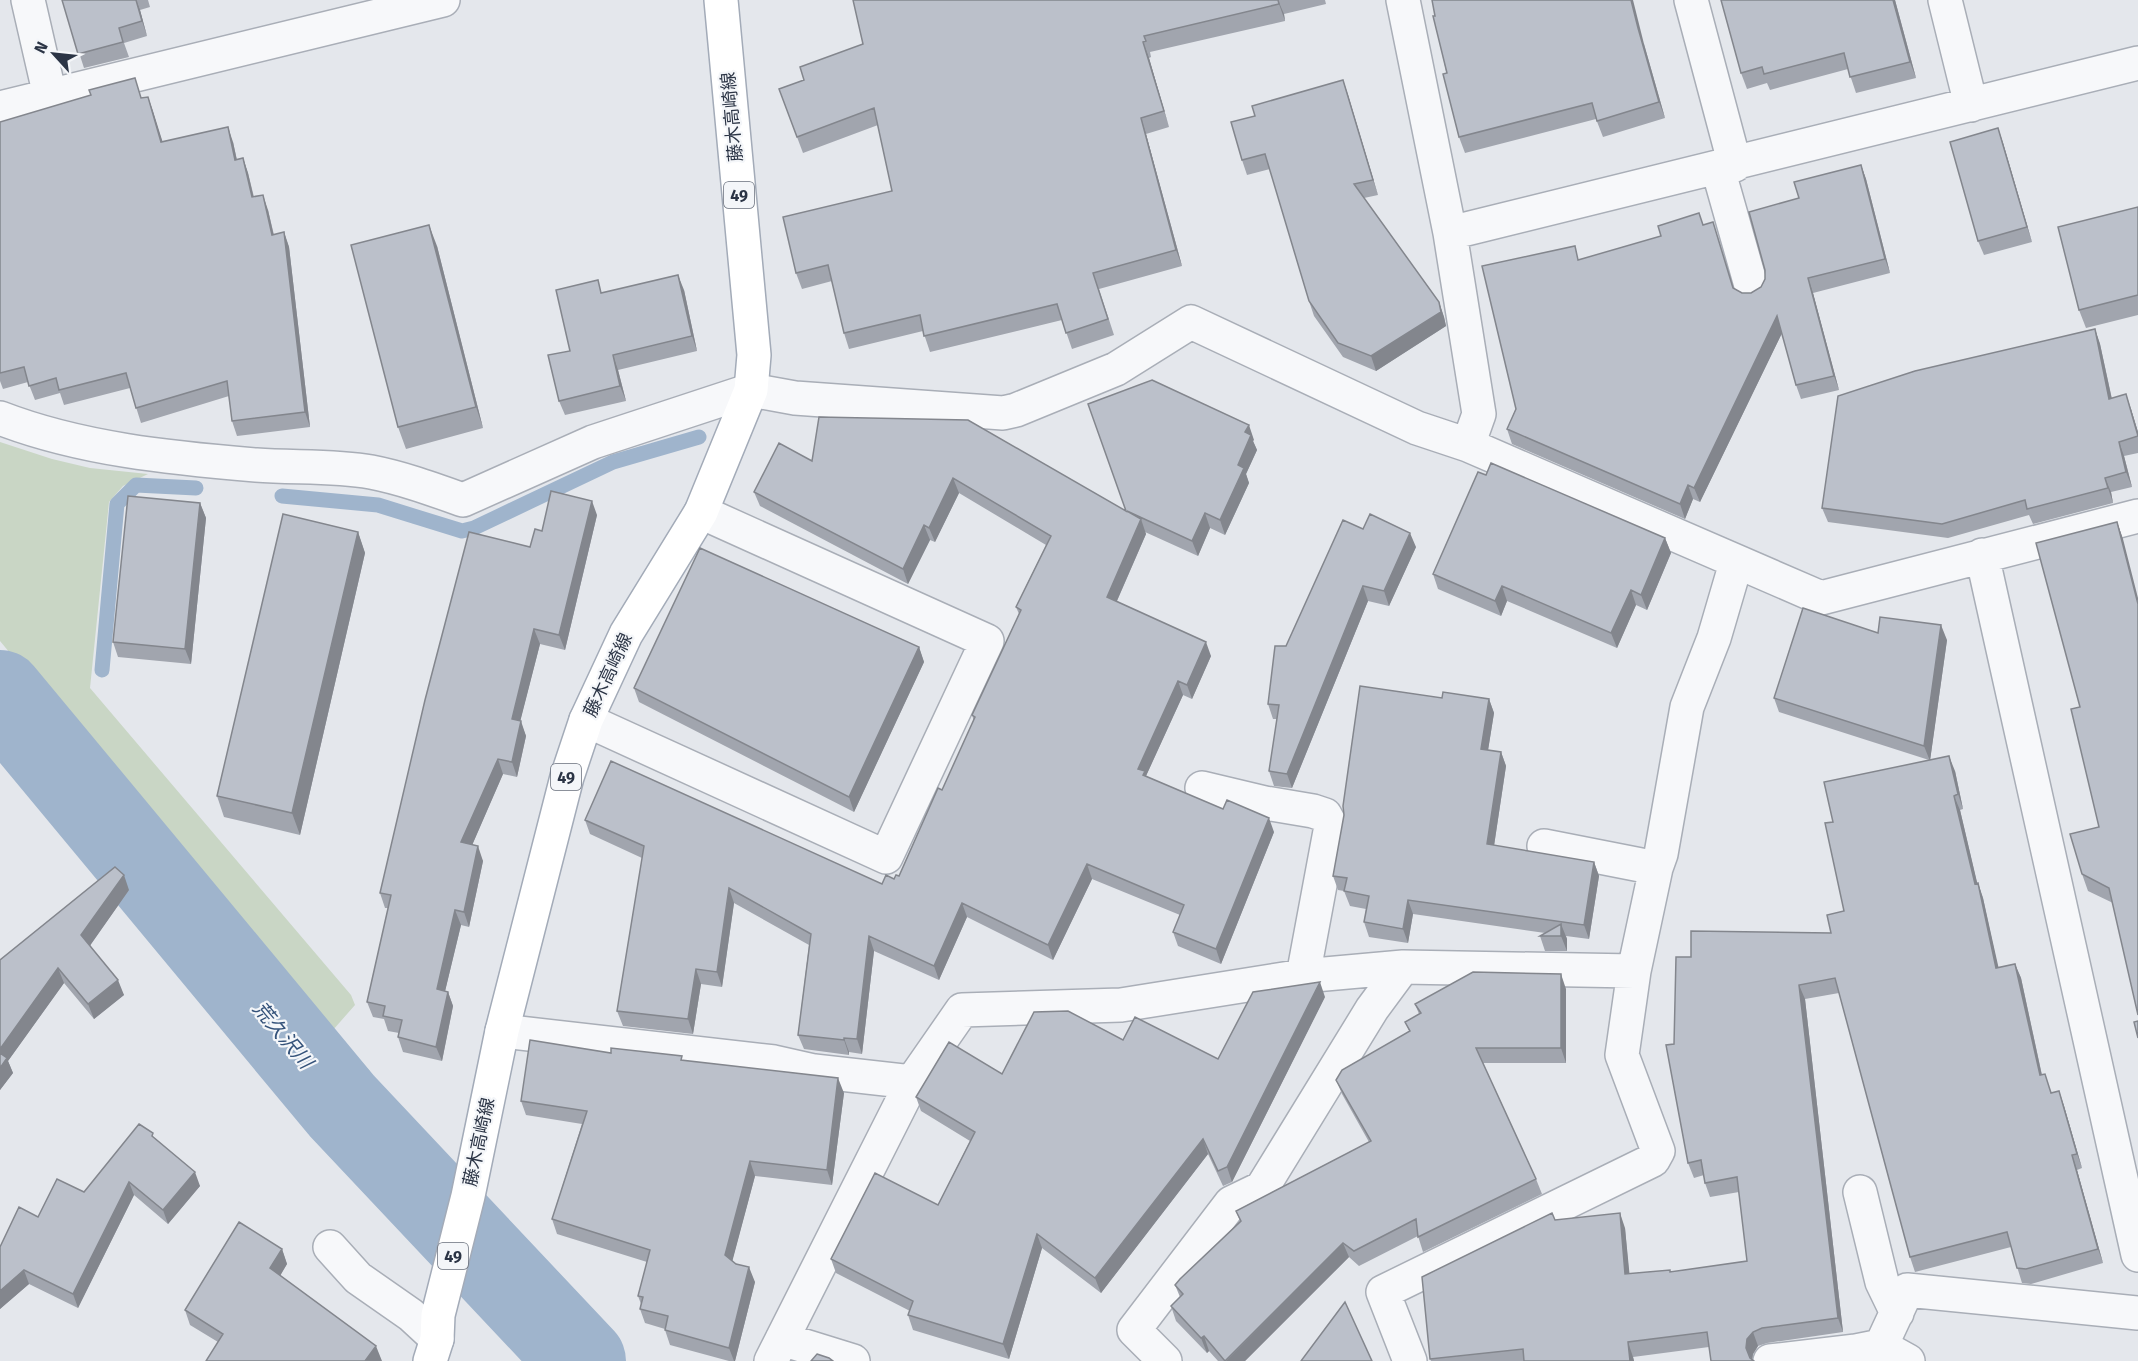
<svg xmlns="http://www.w3.org/2000/svg" width="2138" height="1361" font-family="'Fira Sans','Noto Sans JP',sans-serif">
	<style>
		.green { fill: #c9d6c5 }
		.lines { fill: none; stroke-linecap: round; stroke-linejoin: round }
		.stream { stroke: #9fb4cc; stroke-width: 15 }
		.river { stroke: #9fb4cc; stroke-width: 88 }
		.minor-casing { stroke: #a9aeb7; stroke-width: 36 }
		.major-casing { stroke: #a3abb8; stroke-width: 36 }
		.minor { stroke: #f7f8fa; stroke-width: 33 }
		.major { stroke: #fff; stroke-width: 33 }
		.wall { fill: #a1a5ae }
		.shaded-wall { fill: #83868d }
		.building { fill: #bbc0ca; stroke: #83868d; stroke-width: 1.5 }
		.labels { text-anchor: middle; stroke-width: 4.5; stroke-linejoin: round; paint-order: stroke }
		.shield { fill: #f4f6f9; stroke: #676e7b; stroke-width: 1.5 }
		.shield-label { font-size: 16px; font-weight: bold; fill: #2b3445 }
		.street-label { font-size: 18px; fill: #2b3445; stroke: #f4f6f9 }
		.water-label { font-size: 20px; font-style: italic; fill: #34527a; stroke: #f4f6f9 }
	</style>
	<rect width="100%" height="100%" fill="#e4e7ec"/>
	<path class="green" d="M0,442L52,459L90,468L148,474L123,486L109,502L90,688L351,995L355,1005L333,1030L370,1071L362,1078L0,641Z"/>
	<g class="lines">
		<path class="stream" d="M282,496L378,505L462,531L474,528L613,462L699,437
			M102,670L117,504L136,485L196,488"/>
		<path class="river" d="M0,694L342,1106L582,1361"/>
		<g class="minor-casing">
			<path id="minor" d="M28,0L50,96
				M1403,0L1450,233L1479,414L1468,445
				M1691,0L1735,165
				M1945,0L1971,105
				M0,108L443,0
				M1718,169L1752,289
				M1450,233L2138,63
				M0,418C80,449 171,458 256,465C294,468 334,465 371,472C402,478 432,489 463,500L593,442L751,390L795,398L1003,413L1016,410L1116,369L1191,322L1417,428L1468,445L1821,598L2138,516
				M1982,555L2138,1255
				M586,720L886,857L987,641L701,512
				M1202,788L1265,803L1313,811L1325,815L1331,826L1303,976
				M1544,846L1656,868
				M502,1031L774,1062L814,1071L912,1082
				M1860,1192L1882,1282L1897,1313
				M330,1247L358,1278L411,1315L437,1339
				M782,1339L853,1361
				M1881,1346L1907,1290L2138,1313
				M771,1361L912,1082L962,1010L1121,1005L1303,976L1403,967L1634,971
				M1165,1361L1134,1330L1231,1203L1262,1188L1372,1009L1403,967
				M1410,1361L1383,1292L1653,1160L1658,1151L1622,1055L1634,971L1656,868L1661,854L1687,707L1714,638L1736,563
				M1770,1361L1856,1351L1881,1346L1908,1361"/>
		</g>
		<g class="major-casing">
			<path id="major" d="M430,1361L437,1339L438,1315L468,1196L502,1031L567,777L586,720L626,634L701,512L751,390L754,355L721,0"/>
		</g>
		<use href="#minor" class="minor"/>
		<use href="#major" class="major"/>
	</g>
	<path class="wall" d="M62,0H148L150,7L140,10L147,36L124,43L129,57L84,68Z
		M853,0H1325L1326,4L1284,14L1285,21L1150,52L1151,57L1149,58L1169,127L1146,134L1182,266L1099,289L1114,335L1072,349L1062,320L930,352L923,331L849,349L844,333L832,281L802,289L796,273L892,191L878,125L803,153L779,89L804,80L863,44Z
		M1895,0L1916,78L1856,93L1848,69L1770,90L1767,83L1747,89L1741,73Z
		M1435,16L1644,44L1665,118L1603,137L1596,119L1465,153L1459,137Z
		M1343,80L1348,95L1378,195L1364,198L1439,302L1444,317L1446,326L1376,371L1343,357L1314,316L1309,301L1270,169L1247,175L1242,160L1255,116Z
		M148,97L162,141L233,142L237,160L243,158L248,173L254,197L268,210L274,235L284,232L289,247L310,427L237,436L232,421L229,396L141,423L130,388L64,405L60,393L35,400L28,382L3,389L0,381V122Z
		M1998,128L2003,143L2032,242L1984,255L1978,241Z
		M1861,165L1866,179L1890,273L1813,293L1839,390L1801,399L1796,385L1782,333L1700,502L1693,499L1685,519L1512,444L1507,429L1580,260L1704,225L1718,237L1734,288L1742,293H1751L1761,287L1765,279L1799,198Z
		M2138,207V315L2086,328L2079,310Z
		M437,246L483,428L406,449L398,427Z
		M684,290L697,351L618,370L626,401L565,415L559,401L570,351L602,292Z
		M2095,329L2100,344L2112,399L2131,409L2138,432V453L2124,456L2132,487L2111,492L2113,503L2033,524L2029,515L1948,538L1828,522L1822,508Z
		M819,417L1126,511L1254,440L1253,441L1257,450L1246,474L1249,483L1225,535L1210,528L1198,556L1145,532L1146,534L1117,601L1211,656L1192,699L1183,695L1146,776L1274,832L1221,964L1178,946L1173,932L1180,915L1092,879L1053,960L967,917L939,980L874,951L862,1054L849,1052V1055L804,1049L798,1035L809,945L734,903L722,987L701,984L693,1034L623,1026L617,1011L642,858L590,834L585,820L882,884L894,879L899,876L942,790L974,721L972,715L1019,614L1016,607L1046,545L959,493L935,542L930,540L908,584L760,506L754,492L812,461Z
		M200,503L206,518L191,664L118,657L113,642Z
		M597,515L565,650L540,644L520,721L526,736L517,777L503,774L472,845L483,861L469,927L461,925L445,991L448,992L453,1006L442,1061L403,1052L398,1037L399,1033L388,1031L384,1019L373,1017L367,1002L388,908H385L380,893L530,547L542,531Z
		M2117,522L2123,539L2113,903L2088,891L2082,874L2099,827L2080,707Z
		M1363,529L1416,547L1389,606L1368,601L1292,788L1274,786L1269,771L1277,719H1273L1268,704L1286,646Z
		M358,532L365,553L300,835L224,817L217,796Z
		M1665,538L1671,553L1647,610L1636,605L1617,648L1507,601L1501,616L1438,589L1433,574Z
		M1878,633L1947,640L1930,760L1955,771L1963,809L1960,810L1977,883H1978L1983,898L1998,968L2015,964L2021,978L2042,1075L2052,1093L2059,1091L2064,1106L2082,1168L2077,1170L2103,1263L2031,1284L2022,1283L2011,1247L1915,1272L1910,1257L1839,993L1805,999L1843,1332L1767,1343L1758,1346L1753,1354L1752,1359L1709,1347L1633,1357L1634,1361H1431L1430,1359L1555,1220L1625,1228L1629,1274L1671,1272L1747,1261L1739,1192L1710,1197L1705,1183L1704,1175L1694,1178L1688,1163L1674,1044L1691,957L1831,933L1844,911L1833,822L1929,760L1779,712L1774,698Z
		M919,647L924,662L854,812L639,702L634,688Z
		M1442,698L1489,699L1494,713L1488,750L1501,752L1506,766L1494,846L1594,862L1599,876L1589,939L1566,936L1567,939V951H1545L1540,936L1545,933L1413,914L1408,943L1369,937L1364,922L1366,909L1350,906L1344,891L1338,890L1333,876L1344,815Z
		M129,890L90,945L124,995L94,1019L64,983L8,1061L13,1073L0,1090V960Z
		M1566,989V1063H1483L1536,1179L1542,1194L1423,1252L1418,1236L1359,1266L1349,1257L1245,1361H1218L1209,1351L1207,1353L1176,1321L1171,1306L1180,1297L1175,1285L1240,1221L1236,1211L1369,1142L1342,1094L1336,1080L1409,1031L1405,1022L1419,1014L1415,1004Z
		M1325,997L1232,1182L1223,1186L1208,1154L1101,1293L1042,1248L1009,1359L913,1330L908,1315L910,1311L836,1273L831,1259L938,1205L970,1141L921,1111L916,1097L1123,1040L1218,1059Z
		M611,1053L684,1061L844,1093L832,1185L755,1176L732,1261L755,1282L735,1361H729L670,1345L665,1330V1329L645,1323L640,1309L641,1304L638,1296L647,1262L557,1234L552,1219L582,1124L526,1115L521,1101Z
		M155,1138L200,1186L168,1224L134,1195L78,1308L29,1284L0,1309V1247L38,1217L84,1192Z
		M282,1249L287,1264L280,1275L218,1342L190,1325L185,1310Z"/>
	<path class="shaded-wall" d="M136,0L140,10L147,36L142,21Z
		M1278,0L1284,14L1285,21L1279,4Z
		M1631,0H1633L1644,44L1665,118L1659,102L1638,28Z
		M1893,0H1895L1916,78L1910,62Z
		M1143,42L1149,58L1169,127L1164,111Z
		M1343,80L1348,95L1378,195L1373,180Z
		M148,97L153,111L167,156L161,142Z
		M1141,118L1146,134L1182,266L1176,250Z
		M228,127L233,142L240,175L235,160Z
		M1998,128L2003,143L2032,242L2027,227Z
		M243,158L248,173L257,212L252,197Z
		M1861,165L1866,179L1890,273L1885,259Z
		M263,195L268,210L277,250L272,235Z
		M429,225L437,246L483,428L476,407Z
		M284,232L289,247L310,427L305,412Z
		M678,275L684,290L697,351L692,336Z
		M1808,278L1813,293L1839,390L1834,376Z
		M1439,302L1444,317L1446,326L1376,371L1371,356Z
		M1777,316L1783,331L1700,502L1694,488Z
		M2095,329L2100,344L2115,414L2109,399Z
		M613,355L618,370L626,401L620,386Z
		M2126,394L2131,409L2138,432V437Z
		M1249,425L1254,440L1253,441L1257,450L1246,474L1249,483L1225,535L1220,520L1238,465L1245,432Z
		M2119,442L2124,456L2132,487L2126,472Z
		M953,478L959,493L935,542L929,528Z
		M2105,478L2111,492L2113,503L2108,488Z
		M1688,485L1693,499L1685,519L1680,504Z
		M592,501L597,515L565,650L559,635Z
		M200,503L206,518L191,664L185,649Z
		M1205,513L1210,528L1198,556L1192,541Z
		M1141,519L1146,534L1112,612L1107,597Z
		M2117,522L2123,539L2138,598V604Z
		M924,525L930,540L908,584L903,569Z
		M358,532L365,553L300,835L292,813Z
		M1410,533L1416,547L1389,606L1384,591Z
		M1665,538L1671,553L1647,610L1641,595Z
		M1363,586L1368,601L1292,788L1287,774Z
		M1502,586L1507,601L1501,616L1495,601Z
		M1631,590L1636,605L1617,648L1611,633Z
		M1941,625L1947,640L1930,761L1924,746Z
		M534,629L540,644L517,734L512,719Z
		M1206,642L1211,656L1192,699L1187,685Z
		M919,647L924,662L854,812L849,797Z
		M1178,681L1183,695L1146,776L1150,786L1138,769Z
		M1489,699L1494,713L1486,763L1481,749Z
		M521,721L526,736L517,777L512,762Z
		M1501,752L1506,766L1492,859L1487,844Z
		M1949,756L1955,771L1963,809L1958,794Z
		M498,759L503,774L467,857L461,842Z
		M1954,796L1960,810L1981,899L1975,884Z
		M1269,818L1274,832L1221,964L1216,949Z
		M478,846L483,861L469,927L464,912Z
		M1594,862L1599,876L1589,939L1584,925Z
		M1087,864L1092,879L1053,960L1048,945Z
		M124,875L129,890L87,950L81,935Z
		M1978,883L1983,898L2002,983L1996,968Z
		M729,888L734,903L722,987L717,972Z
		M1408,900L1413,914L1408,943L1403,929Z
		M962,903L967,917L939,980L934,966Z
		M455,910L461,925L442,1004L437,989Z
		M1561,924L1567,939V951L1561,936Z
		M869,936L874,951L862,1054L857,1039Z
		M2015,964L2021,978L2045,1090L2040,1075Z
		M58,968L64,983L8,1061L13,1073L0,1090V1049Z
		M696,969L701,984L693,1034L688,1019Z
		M1561,974L1566,989V1063L1561,1048Z
		M118,980L124,995L94,1019L88,1004Z
		M1320,982L1325,997L1232,1182L1227,1167Z
		M1799,985L1805,999L1843,1332L1838,1318Z
		M448,992L453,1006L442,1061L436,1047Z
		M844,1038L849,1052V1055L844,1040Z
		M838,1078L844,1093L832,1185L827,1170Z
		M2059,1091L2064,1106L2082,1168L2077,1154Z
		M1203,1139L1208,1154L1101,1293L1095,1278Z
		M2072,1155L2077,1170L2103,1263L2098,1249Z
		M750,1161L755,1176L730,1270L725,1255Z
		M195,1172L200,1186L168,1224L163,1210Z
		M129,1182L134,1195L78,1308L73,1294Z
		M1620,1213L1625,1228L1631,1289L1625,1274Z
		M1037,1234L1042,1248L1009,1359L1003,1344Z
		M1343,1243L1349,1257L1245,1361H1226Z
		M282,1249L287,1264L276,1283L270,1268Z
		M749,1267L755,1282L735,1361H734L729,1348Z
		M24,1270L29,1284L0,1309V1291Z
		M1753,1332L1758,1346L1753,1354L1752,1361L1746,1348L1747,1339Z
		M1204,1336L1209,1351L1207,1353L1201,1338Z
		M1628,1342L1633,1357L1634,1361H1630Z
		M376,1346L382,1361H365Z"/>
	<path class="building" d="M62,0H136L142,21L119,28L123,42L78,54Z
		M853,0H1278L1279,4L1144,36L1146,41L1143,42L1164,111L1141,118L1176,250L1093,273L1108,319L1066,333L1057,304L924,336L920,315L844,333L828,265L796,273L783,217L892,191L874,108L797,137L779,89L804,80L800,67L863,44Z
		M1432,0H1631L1638,28L1659,102L1597,121L1592,103L1459,137L1443,74L1447,73L1433,16H1435Z
		M1721,0H1893L1910,62L1850,77L1844,53L1764,74L1762,67L1741,73Z
		M135,78L141,98L148,97L161,142L228,127L235,160L243,158L252,197L263,195L272,235L284,232L305,412L232,421L227,381L136,408L126,373L59,390L56,378L29,386L24,367L0,373V122L91,95L89,90Z
		M1343,80L1373,180L1354,184L1439,302L1441,312L1371,356L1338,343L1309,301L1265,154L1242,160L1231,122L1255,116L1252,106Z
		M1998,128L2027,227L1978,241L1950,142Z
		M1861,165L1885,259L1808,278L1834,376L1796,385L1777,316L1694,488L1688,485L1680,504L1507,429L1516,409L1482,266L1575,246L1578,260L1661,236L1658,226L1699,213L1703,225L1713,222L1733,288L1742,293H1751L1761,287L1765,279V270L1749,212L1799,198L1794,182Z
		M2138,207V295L2079,310L2058,227Z
		M429,225L476,407L398,427L351,245Z
		M678,275L692,336L613,355L620,386L559,401L548,355L570,351L556,290L598,280L601,293Z
		M2095,329L2109,399L2126,394L2138,436L2119,442L2126,472L2105,478L2108,488L2027,509L2025,500L1942,524L1822,508L1838,396L1915,371Z
		M1152,380L1249,425L1245,432L1251,435L1238,465L1244,468L1220,520L1205,513L1192,541L1127,511L1141,519L1107,597L1206,642L1187,685L1178,681L1138,769L1145,771L1143,775L1223,809L1227,800L1269,818L1216,949L1173,932L1184,905L1087,864L1048,945L962,903L934,966L869,936L857,1039L844,1038V1040L798,1035L811,934L729,888L717,972L696,969L688,1019L617,1011L644,846L585,820L611,761L882,884L886,875L894,879L896,875L899,876L938,788L942,790L975,717L972,715L1021,610L1016,607L1051,536L953,478L929,528L924,525L903,569L754,492L779,443L812,461L819,417L968,420L1126,511L1088,404Z
		M1491,463L1665,538L1641,595L1631,590L1611,633L1502,586L1495,601L1433,574L1478,472L1486,475Z
		M551,491L592,501L559,635L534,629L512,719L521,721L512,762L498,759L461,842L478,846L464,912L455,910L437,989L448,992L436,1047L398,1037L402,1020L383,1016L385,1006L367,1002L391,895L380,893L425,700L469,532L530,547L535,529L542,531Z
		M128,496L200,503L185,649L113,642Z
		M283,514L358,532L292,813L217,796Z
		M1370,514L1410,533L1384,591L1363,586L1287,774L1269,771L1279,705L1268,704L1275,646H1286L1343,520L1363,529Z
		M2117,522L2138,604V1015L2109,888L2082,874L2070,834L2099,827L2071,709L2080,707L2036,543Z
		M700,548L919,647L849,797L634,688Z
		M1803,608L1878,633L1880,617L1941,625L1924,746L1774,698Z
		M1360,686L1442,698L1443,692L1489,699L1481,749L1501,752L1487,844L1594,862L1584,925L1408,900L1403,929L1364,922L1369,896L1344,891L1347,878L1333,876L1344,815L1343,806Z
		M1949,756L1958,794L1954,796L1975,884L1978,883L1996,968L2015,964L2040,1075L2045,1074L2051,1093L2059,1091L2077,1154L2072,1155L2098,1249L2026,1269L2017,1268L2007,1232L1910,1257L1835,978L1799,985L1838,1318L1762,1328L1753,1332L1747,1339L1746,1348L1750,1358L1754,1361H1711L1707,1332L1628,1342L1630,1361H1524L1523,1349L1430,1359L1422,1277L1552,1213L1555,1220L1620,1213L1625,1274L1670,1270V1272L1747,1261L1737,1177L1705,1183L1701,1160L1688,1163L1666,1045L1674,1044L1676,957H1691V931L1831,933L1827,915L1844,911L1825,823L1833,822L1824,782Z
		M115,867L124,875L81,935L118,980L88,1004L58,968L0,1049V960Z
		M1561,924V936H1540Z
		M1473,972L1561,974V1048H1476L1536,1179L1418,1237L1416,1219L1354,1251L1343,1243L1225,1361L1204,1336L1201,1338L1171,1306L1183,1294L1175,1285L1180,1279L1241,1221L1236,1211L1371,1141L1336,1080L1342,1070L1410,1031L1405,1022L1421,1013L1415,1004Z
		M1320,982L1227,1167L1218,1171L1203,1139L1095,1278L1037,1234L1003,1344L908,1315L913,1301L831,1259L875,1173L938,1205L975,1132L916,1097L949,1042L1002,1074L1034,1012L1068,1011L1123,1040L1135,1017L1218,1059L1253,992Z
		M2138,1021V1038L2134,1022Z
		M530,1040L611,1053V1048L682,1056L681,1060L838,1078L827,1170L750,1161L725,1255L736,1264L749,1267L729,1348L665,1330L668,1316L640,1309L643,1297L638,1296L650,1250L552,1219L587,1111L521,1101Z
		M0,1053L7,1058L0,1068Z
		M139,1124L153,1133L152,1136L195,1172L163,1210L129,1182L73,1294L24,1270L0,1291V1247L19,1207L38,1217L57,1179L84,1192Z
		M239,1222L282,1249L270,1268L376,1346L365,1361H206L223,1334L185,1310Z
		M1345,1302L1372,1361H1301Z
		M817,1354L829,1358L833,1361H811Z"/>
	<g class="labels">
		<g class="shield">
			<rect x="724" y="182" width="30" height="26" rx="4.5"/>
			<rect x="551" y="764" width="30" height="26" rx="4.5"/>
			<rect x="438" y="1243" width="30" height="26" rx="4.5"/>
		</g>
		<g class="shield-label">
			<text x="739" y="201">49</text>
			<text x="566" y="783">49</text>
			<text x="453" y="1262">49</text>
		</g>
		<g class="street-label">
			<text transform="translate(732 117) rotate(-95)" y="6">藤木高崎線</text>
			<text transform="translate(608 675) rotate(-65)" y="6">藤木高崎線</text>
			<text transform="translate(479 1142) rotate(-78)" y="6">藤木高崎線</text>
		</g>
		<g class="water-label">
			<text transform="translate(283 1035) rotate(50)" y="7">荒久沢川</text>
		</g>
	</g>
	<g transform="translate(54 54) rotate(297)" stroke="#f4f6f9" stroke-width="4.5" paint-order="stroke">
	<path d="M0-4.5L10 22L0 15L-10 22Z" fill="#2b3445"/>
	<text y="-9" font-size="16" font-weight="bold" text-anchor="middle" fill="#2b3445">N</text>
	</g>
</svg>
